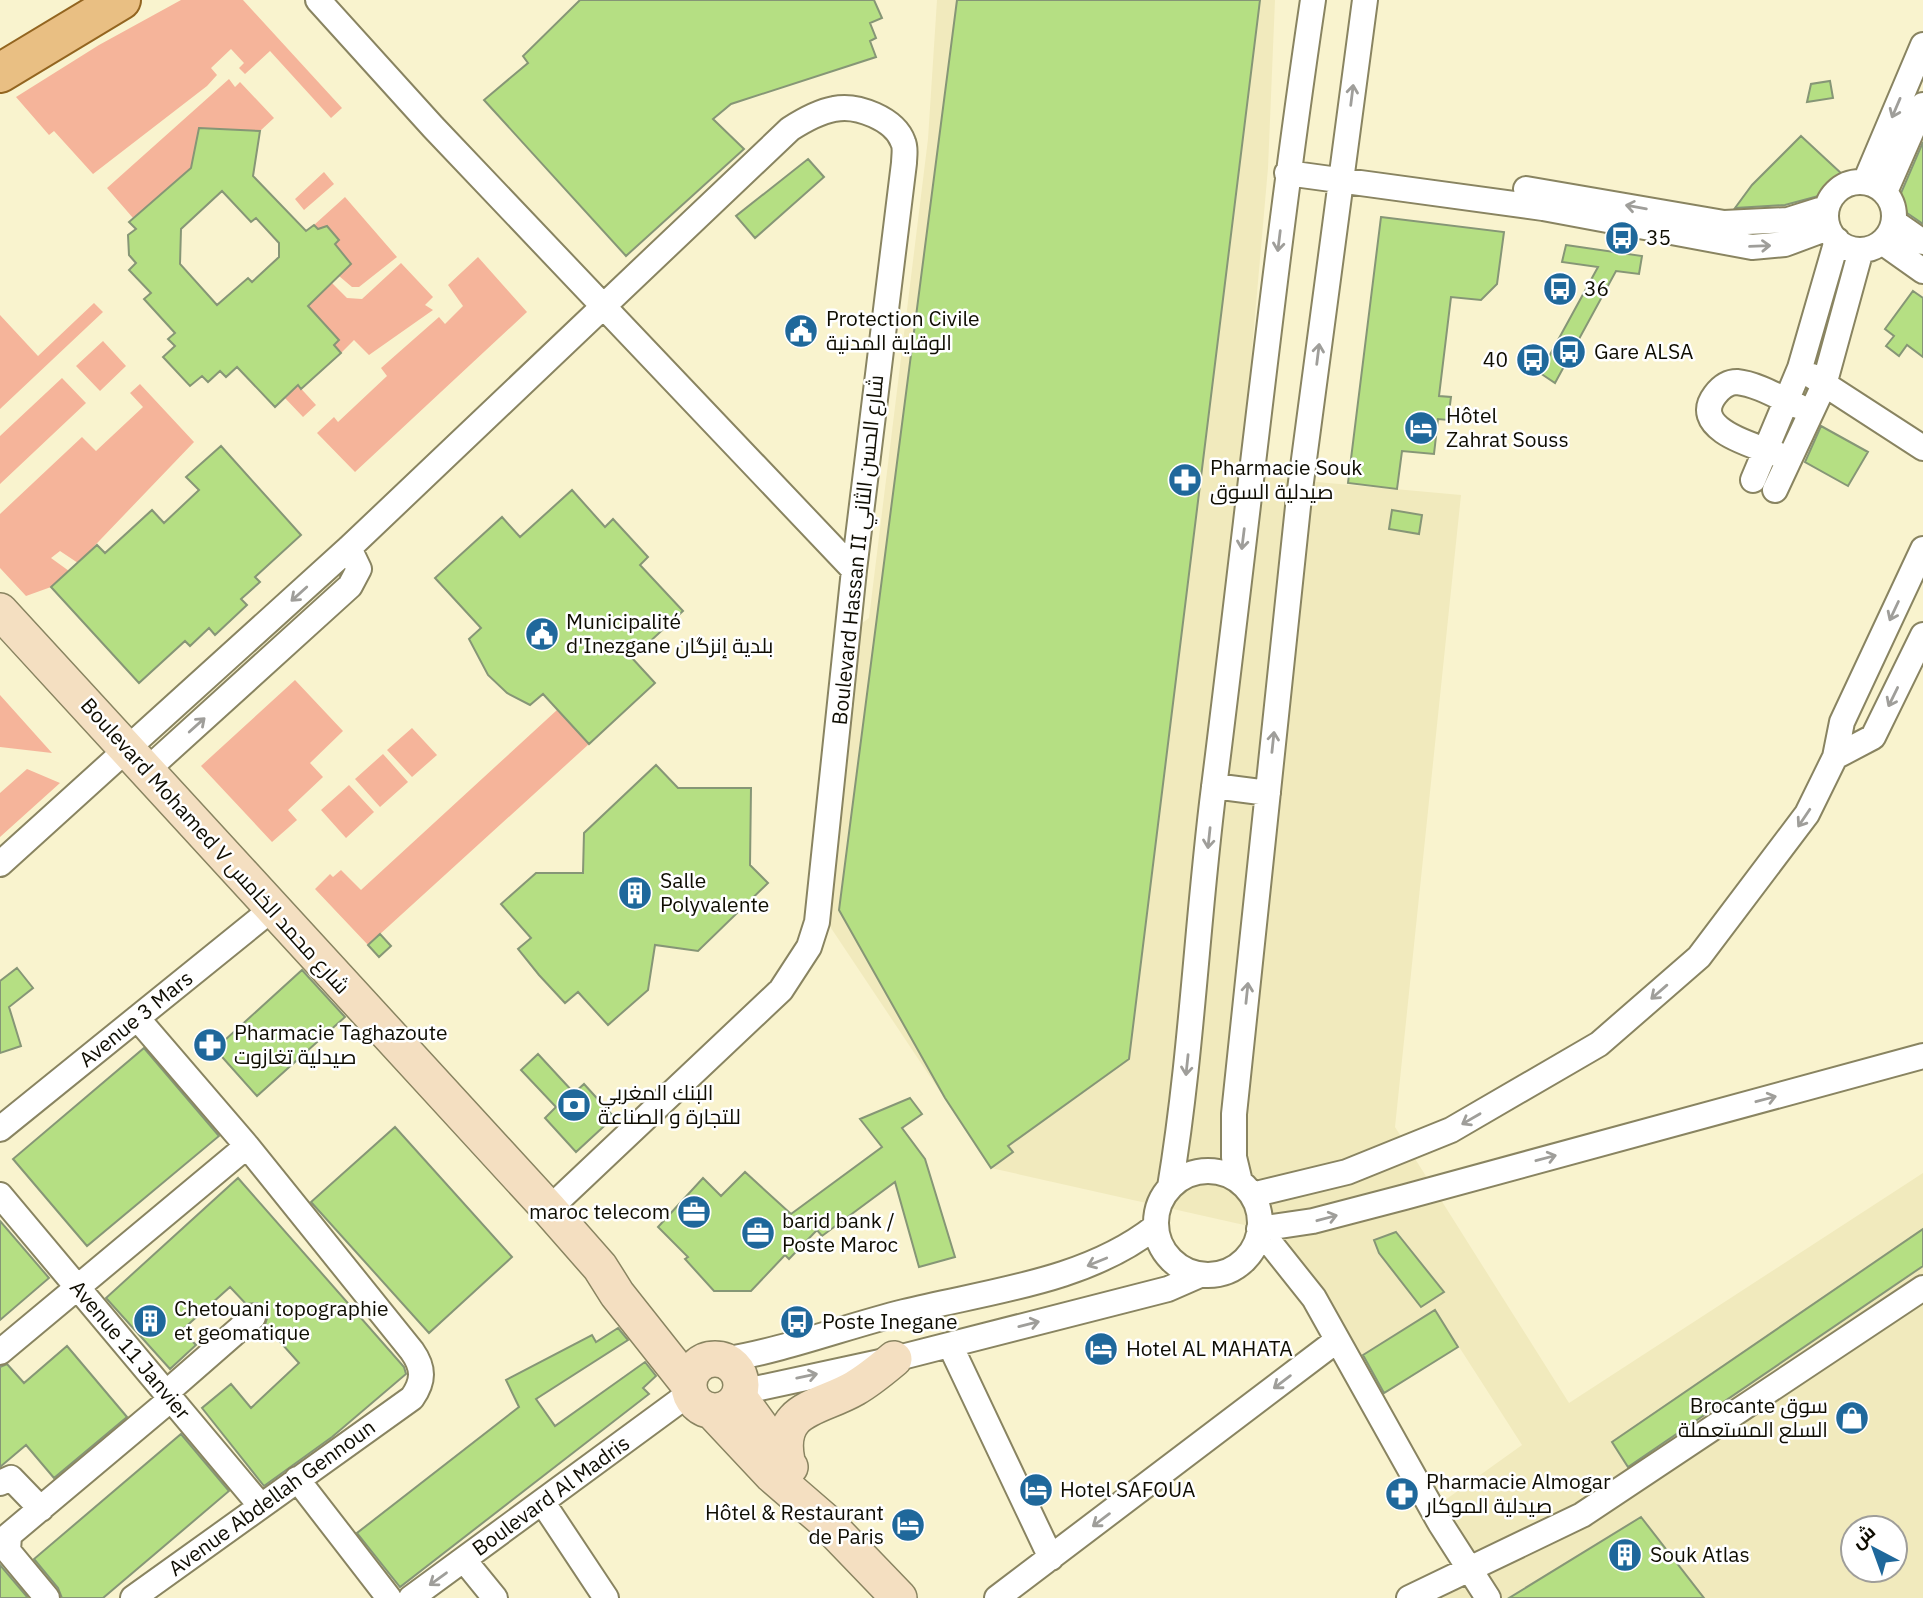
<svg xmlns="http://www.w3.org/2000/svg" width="1923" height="1598" font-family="'IBM Plex Sans',Cairo,sans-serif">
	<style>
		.built { fill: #f1eabd; fill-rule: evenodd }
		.green { fill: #f5b49a }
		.building { fill: #b5df83; stroke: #869676; stroke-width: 2; fill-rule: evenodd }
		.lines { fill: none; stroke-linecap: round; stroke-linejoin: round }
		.street-casing { stroke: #898461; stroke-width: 28 }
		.secondary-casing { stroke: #898461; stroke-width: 38 }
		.primary-casing { stroke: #936520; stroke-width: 42 }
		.street { stroke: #fff; stroke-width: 24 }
		.secondary { stroke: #f4dfc1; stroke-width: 35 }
		.primary { stroke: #e9bf83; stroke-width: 38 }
		.oneway { stroke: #9f9e9a }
		.labels { text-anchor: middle; stroke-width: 5; stroke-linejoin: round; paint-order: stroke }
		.poi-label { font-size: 21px; fill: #0f0d02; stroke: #fff; text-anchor: start }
		.street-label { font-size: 21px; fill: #0f0d02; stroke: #fff }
	</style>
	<rect width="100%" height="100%" fill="#f9f3ce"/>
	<path class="built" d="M937,0H1275L1268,168L1241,475L1461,495L1395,1127L1569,1403L1923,1173V1598H1434L1485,1579L1434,1508L1522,1445L1436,1311L1357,1359L1275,1232L991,1168L821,913L851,631L869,618L928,139ZM1853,1528H1895V1570H1853Z"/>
	<path class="green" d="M181,0H243L342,108L331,118L270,51L245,74L239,68L244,63L231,49L211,68L217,75L207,86L93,174L54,131L49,135L16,97L99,45Z
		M229,79L235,87L240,82L274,118L260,131L191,168L133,218L107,188Z
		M324,172L334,184L304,210L295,199Z
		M345,197L397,257L359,287H352L339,276L351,264L335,244L339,240L327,227L318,229L314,225Z
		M478,257L527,312L355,472L317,433L334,417L338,422L387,376L381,368L439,317L445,324L463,306L448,285Z
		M401,263L433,297L425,305L433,310L369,355L354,340L341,353L334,345L339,340L295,292L293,279L313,301L332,283L347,298L362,299Z
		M94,303L103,312L0,409V315L38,356Z
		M103,341L126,366L100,391L76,366Z
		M247,358L295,382L316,405L303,417Z
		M62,378L86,403L0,484V436Z
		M140,384L194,442L78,563L60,551L51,558L69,571L51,587L26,596L0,568V514L82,437L96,451L143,407L130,393Z
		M295,680L343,731L310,763L323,777L288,810L297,820L272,842L201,766Z
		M0,695L52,753L0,747Z
		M557,710L589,744L368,945L315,889L330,874L333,877L341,870L361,890Z
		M412,728L437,755L412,777L387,750Z
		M383,754L408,782L380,807L355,779Z
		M27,769L60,783L0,837V793Z
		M349,785L374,812L346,838L321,810Z"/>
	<path class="building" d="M580,0H874L882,18L870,23L876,38L870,41L876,57L731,104L713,119L744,149L626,256L484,100L528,63L523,56Z
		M957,0H1260L1129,1059L1008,1146L1013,1152L991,1168L945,1098L839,910Z
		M1830,81L1833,98L1807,102L1811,84Z
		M199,128L260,131L253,176L306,231L314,225L318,229L327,226L339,240L335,244L351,264L308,306L339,340L334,345L341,353L301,389L298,385L275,407L237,367L226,377L220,371L208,382L202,376L190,386L163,357L175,346L168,339L175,333L144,299L151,293L129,270L136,263L129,255L128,235L136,229L129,222L191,168ZM222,191L251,222L256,218L279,243V257L252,282L248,278L217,305L180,264L181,229Z
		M1801,136L1843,175L1841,179L1826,194L1785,205L1735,208L1752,185Z
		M1923,142V224L1907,213L1901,193Z
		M808,159L824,177L755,238L736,216Z
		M1381,217L1504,232L1497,284L1481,300L1451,297L1439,396L1451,397L1448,420L1438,419L1434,454L1402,451L1397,489L1348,483Z
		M1566,245L1642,256L1639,274L1616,271L1555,383L1540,373L1598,267L1562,262Z
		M1913,291L1923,298V357L1907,345L1899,356L1886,346L1894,336L1885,329Z
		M1821,426L1868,452L1848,486L1805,462Z
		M221,446L301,535L255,577L260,582L241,599L247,605L215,635L209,628L190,646L185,641L139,683L51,587L97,545L105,553L152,510L164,523L199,490L186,477Z
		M572,490L605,527L613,519L648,557L640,565L683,611L632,658L655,683L589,744L543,694L530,705L507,693L488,675L469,639L481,628L435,578L502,517L520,537Z
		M1392,510L1422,515L1419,534L1389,529Z
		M656,765L678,788H751L750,865L768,883L698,951L655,945L648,990L608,1025L578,992L565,1003L539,975L518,949L531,938L501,904L536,873H583L584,833Z
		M380,934L391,946L379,957L368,945Z
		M17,968L33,988L9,1007L21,1046L0,1053V981Z
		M302,970L345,1017L257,1096L215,1049Z
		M144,1048L219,1136L87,1246L13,1159Z
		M538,1054L574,1093L584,1084L614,1117L576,1152L545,1118L556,1107L521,1070Z
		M910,1098L922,1114L902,1128L925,1159L955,1257L919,1267L895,1182L822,1236L817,1230L789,1259L785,1255L751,1291H714L685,1259L688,1257L658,1227L703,1178L721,1196L745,1172L791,1214L882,1147L860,1119Z
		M395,1127L512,1257L429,1333L311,1202Z
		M238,1178L404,1367L406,1374L332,1437L264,1486L202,1408L231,1384L251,1408L299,1363L265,1325L268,1315L265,1308L257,1303L246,1304L230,1287L182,1330L196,1345L170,1369L106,1298Z
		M0,1221L49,1278L0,1320Z
		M1923,1229V1266L1628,1467L1612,1442Z
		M1396,1232L1444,1292L1421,1307L1379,1253L1374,1240Z
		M1435,1310L1458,1347L1384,1393L1363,1355Z
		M618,1328L628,1340L536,1399L555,1426L645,1362L656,1376L643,1388L649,1394L400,1587L357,1533L519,1407L506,1380L592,1335L596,1342Z
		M67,1346L127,1417L54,1478L26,1445L0,1467V1367L7,1364L24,1383Z
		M181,1434L229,1491L103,1598H62L58,1588L34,1559Z
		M1641,1517L1704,1598H1509Z
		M0,1565L28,1598H0Z"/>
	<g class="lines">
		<g class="street-casing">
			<path id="street" d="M318,0L433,127L854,570
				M1287,173L1543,208L1752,247L1785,244L1828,228
				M1865,182L1923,45
				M1826 216a34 34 0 1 1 68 0a34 34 0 1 1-68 0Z
				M1526,189L1724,223L1788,220L1826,208
				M1885,192L1923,105
				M1894,222L1923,242
				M1882,242L1923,271
				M1812,376L1923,448
				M1777,454C1755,446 1689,429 1715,395C1721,387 1728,382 1737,382C1757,384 1780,398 1798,406
				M1753,480L1800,368L1837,240
				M1775,490L1824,385L1861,250
				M1835,757L1873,737L1923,635
				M146,771L350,586L359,569L349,548
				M1214,786L1268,793
				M0,864L349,548L790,129C804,120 818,112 834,109C857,104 895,119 903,142C906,148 904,157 904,163L854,570L817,922L809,947L781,990L549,1209
				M0,1129L272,909
				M1156 1223a52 52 0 1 1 104 0a52 52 0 1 1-104 0Z
				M1240,1182L1234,1157V1114L1299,497L1365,0
				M1170,1187C1192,1054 1197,920 1214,787C1247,525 1274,262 1313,0
				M0,1195L260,1505
				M1252,1195L1347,1172L1451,1130L1599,1044L1699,957L1807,814L1835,757L1842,722L1923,549
				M1259,1229L1313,1221L1405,1197L1923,1056
				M1259,1229L1314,1298L1440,1523L1488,1598
				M950,1345L1051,1558
				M0,1352L247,1146
				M723,1360C785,1350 844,1327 904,1312C989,1291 1085,1282 1155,1227
				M741,1392L894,1359L1168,1289L1200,1275
				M166,1393L253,1317
				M297,1479L389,1598
				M0,1483L11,1478L41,1509
				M543,1503L606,1598
				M464,1560L495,1598
				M47,1598L8,1551L9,1535L171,1399
				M133,1598L412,1398C424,1381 424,1368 412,1351L247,1146L137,1018
				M411,1598L690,1393
				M997,1598L1336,1341
				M1409,1598L1582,1515L1923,1288"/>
		</g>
		<g class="secondary-casing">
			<path id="secondary" d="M0,611L549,1209L600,1267L617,1294L689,1385
				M689 1385a26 26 0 1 1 52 0a26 26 0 1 1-52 0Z
				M739,1397L790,1467
				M712,1411L772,1475L824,1520L899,1598
				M787,1461C776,1407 819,1409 855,1388C869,1380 882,1369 894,1359"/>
		</g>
		<g class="primary-casing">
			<path id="primary" d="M0,73L121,0"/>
		</g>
		<use href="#street" class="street"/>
		<use href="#secondary" class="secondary"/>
		<use href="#primary" class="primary"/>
	</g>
	<defs><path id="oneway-shaft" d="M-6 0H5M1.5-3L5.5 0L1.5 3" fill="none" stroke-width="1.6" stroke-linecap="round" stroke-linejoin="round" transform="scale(1.75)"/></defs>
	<g class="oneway">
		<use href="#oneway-shaft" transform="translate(1352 95) rotate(-83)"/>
		<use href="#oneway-shaft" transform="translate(1896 108) rotate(113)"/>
		<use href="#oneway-shaft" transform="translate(1636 207) rotate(-170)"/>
		<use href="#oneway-shaft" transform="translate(1279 241) rotate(97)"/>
		<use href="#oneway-shaft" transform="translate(1760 246) rotate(-2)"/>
		<use href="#oneway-shaft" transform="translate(1318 354) rotate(-83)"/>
		<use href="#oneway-shaft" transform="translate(1243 539) rotate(97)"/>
		<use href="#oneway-shaft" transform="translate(299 594) rotate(138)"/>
		<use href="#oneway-shaft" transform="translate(1894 611) rotate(115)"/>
		<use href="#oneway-shaft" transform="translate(1893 697) rotate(116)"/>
		<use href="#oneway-shaft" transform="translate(197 725) rotate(-42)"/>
		<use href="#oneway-shaft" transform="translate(1273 742) rotate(-84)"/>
		<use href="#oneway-shaft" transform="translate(1804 818) rotate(124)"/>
		<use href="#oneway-shaft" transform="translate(1209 838) rotate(96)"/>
		<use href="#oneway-shaft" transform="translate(1659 992) rotate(139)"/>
		<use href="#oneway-shaft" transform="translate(1247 993) rotate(-84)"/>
		<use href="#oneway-shaft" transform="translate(1187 1065) rotate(96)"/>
		<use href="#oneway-shaft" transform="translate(1766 1099) rotate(-15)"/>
		<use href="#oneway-shaft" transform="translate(1471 1119) rotate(150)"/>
		<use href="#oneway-shaft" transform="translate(1546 1158) rotate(-15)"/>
		<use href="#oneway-shaft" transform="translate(1327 1218) rotate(-15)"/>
		<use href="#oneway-shaft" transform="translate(1097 1262) rotate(158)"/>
		<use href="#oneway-shaft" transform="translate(1029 1324) rotate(-14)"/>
		<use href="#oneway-shaft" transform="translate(807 1376) rotate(-12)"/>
		<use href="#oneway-shaft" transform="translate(1282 1382) rotate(143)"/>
		<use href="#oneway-shaft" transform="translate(1101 1520) rotate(143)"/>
		<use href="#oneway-shaft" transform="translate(438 1579) rotate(144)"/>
	</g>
	<defs>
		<g id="bus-disc" transform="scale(1.75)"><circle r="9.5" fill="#1f689b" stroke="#fff"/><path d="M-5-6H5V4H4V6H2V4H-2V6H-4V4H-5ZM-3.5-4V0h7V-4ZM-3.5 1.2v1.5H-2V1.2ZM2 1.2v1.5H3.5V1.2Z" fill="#fff"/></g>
		<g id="civic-disc" transform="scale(1.75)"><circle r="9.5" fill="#1f689b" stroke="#fff"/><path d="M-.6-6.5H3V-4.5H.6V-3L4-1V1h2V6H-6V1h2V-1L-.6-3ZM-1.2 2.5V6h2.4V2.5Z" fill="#fff"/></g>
		<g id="hotel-disc" transform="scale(1.75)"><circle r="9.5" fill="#1f689b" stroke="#fff"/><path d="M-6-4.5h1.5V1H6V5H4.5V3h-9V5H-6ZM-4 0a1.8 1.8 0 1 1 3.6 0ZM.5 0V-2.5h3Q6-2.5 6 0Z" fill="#fff"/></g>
		<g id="pharmacy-disc" transform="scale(1.75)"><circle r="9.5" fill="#1f689b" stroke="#fff"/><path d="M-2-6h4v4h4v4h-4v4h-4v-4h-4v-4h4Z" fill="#fff"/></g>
		<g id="building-disc" transform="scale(1.75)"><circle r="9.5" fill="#1f689b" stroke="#fff"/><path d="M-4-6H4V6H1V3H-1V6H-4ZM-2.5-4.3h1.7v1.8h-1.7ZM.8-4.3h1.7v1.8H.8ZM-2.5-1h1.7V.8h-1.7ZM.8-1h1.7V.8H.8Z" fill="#fff"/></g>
		<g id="bank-disc" transform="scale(1.75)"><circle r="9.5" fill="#1f689b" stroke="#fff"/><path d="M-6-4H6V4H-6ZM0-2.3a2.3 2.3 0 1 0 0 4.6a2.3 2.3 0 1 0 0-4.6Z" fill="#fff"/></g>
		<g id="office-disc" transform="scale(1.75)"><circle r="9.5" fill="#1f689b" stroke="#fff"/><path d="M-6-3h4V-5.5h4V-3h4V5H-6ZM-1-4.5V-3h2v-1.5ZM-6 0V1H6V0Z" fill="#fff"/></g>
		<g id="shop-disc" transform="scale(1.75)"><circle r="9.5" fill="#1f689b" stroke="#fff"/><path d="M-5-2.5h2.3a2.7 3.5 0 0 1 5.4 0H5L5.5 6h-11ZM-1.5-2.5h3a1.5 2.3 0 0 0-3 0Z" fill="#fff"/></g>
	</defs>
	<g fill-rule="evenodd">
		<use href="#bus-disc" x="1622" y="238"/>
		<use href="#bus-disc" x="1560" y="289"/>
		<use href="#civic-disc" x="801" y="331"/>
		<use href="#bus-disc" x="1569" y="352"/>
		<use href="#bus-disc" x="1533" y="360"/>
		<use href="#hotel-disc" x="1421" y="428"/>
		<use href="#pharmacy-disc" x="1185" y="480"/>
		<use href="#civic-disc" x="542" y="634"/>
		<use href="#building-disc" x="635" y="893"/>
		<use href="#pharmacy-disc" x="210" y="1045"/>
		<use href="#bank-disc" x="574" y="1105"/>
		<use href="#office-disc" x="694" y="1212"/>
		<use href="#office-disc" x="758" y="1233"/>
		<use href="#building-disc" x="150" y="1321"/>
		<use href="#bus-disc" x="797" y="1322"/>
		<use href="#hotel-disc" x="1101" y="1349"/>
		<use href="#shop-disc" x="1852" y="1418"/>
		<use href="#hotel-disc" x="1036" y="1490"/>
		<use href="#pharmacy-disc" x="1402" y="1494"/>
		<use href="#hotel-disc" x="908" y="1525"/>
		<use href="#building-disc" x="1625" y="1555"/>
	</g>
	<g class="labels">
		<g class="poi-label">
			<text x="1646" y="245">35</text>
			<text x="1584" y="296">36</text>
			<text x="826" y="326">Protection Civile<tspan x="826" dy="24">الوقاية المدنية</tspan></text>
			<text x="1594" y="359">Gare ALSA</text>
			<text x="1508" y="367" text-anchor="end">40</text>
			<text x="1446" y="423">Hôtel<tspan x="1446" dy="24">Zahrat Souss</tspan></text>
			<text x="1210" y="475">Pharmacie Souk<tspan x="1210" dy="24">صيدلية السوق</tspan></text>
			<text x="566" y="629">Municipalité<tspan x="566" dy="24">d'Inezgane بلدية إنزگان</tspan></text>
			<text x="660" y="888">Salle<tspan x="660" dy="24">Polyvalente</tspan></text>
			<text x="234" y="1040">Pharmacie Taghazoute<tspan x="234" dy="24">صيدلية تغازوت</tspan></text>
			<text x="598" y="1100">البنك المغربي<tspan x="598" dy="24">للتجارة و الصناعة</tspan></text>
			<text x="670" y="1219" text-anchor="end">maroc telecom</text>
			<text x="782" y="1228">barid bank /<tspan x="782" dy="24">Poste Maroc</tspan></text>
			<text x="174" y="1316">Chetouani topographie<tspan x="174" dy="24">et geomatique</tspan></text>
			<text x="822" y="1329">Poste Inegane</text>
			<text x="1126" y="1356">Hotel AL MAHATA</text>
			<text x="1828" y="1413" text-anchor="end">Brocante سوق<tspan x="1828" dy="24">السلع المستعملة</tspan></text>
			<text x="1426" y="1489">Pharmacie Almogar<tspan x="1426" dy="24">صيدلية الموكار</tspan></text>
			<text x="1060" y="1497">Hotel SAFOUA</text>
			<text x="884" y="1520" text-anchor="end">Hôtel &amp; Restaurant<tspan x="884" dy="24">de Paris</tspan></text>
			<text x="1650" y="1562">Souk Atlas</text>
		</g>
		<g class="street-label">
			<text transform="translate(858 550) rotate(-84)" y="7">Boulevard Hassan II شارع الحسن الثاني</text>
			<text transform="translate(215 846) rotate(48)" y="7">Boulevard Mohamed V شارع محمد الخامس</text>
			<text transform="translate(136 1019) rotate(-39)" y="7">Avenue 3 Mars</text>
			<text transform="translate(130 1350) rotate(50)" y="7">Avenue 11 Janvier</text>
			<text transform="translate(551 1496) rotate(-36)" y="7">Boulevard Al Madris</text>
			<text transform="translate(272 1498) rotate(-36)" y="7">Avenue Abdellah Gennoun</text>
		</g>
	</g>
	<g transform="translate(1874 1549) rotate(319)"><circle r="33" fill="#ffffff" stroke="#9f9e9a" stroke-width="2"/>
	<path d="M0-5L12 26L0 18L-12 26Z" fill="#1f689b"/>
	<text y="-10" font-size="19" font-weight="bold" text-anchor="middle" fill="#0f0d02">ش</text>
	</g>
</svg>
